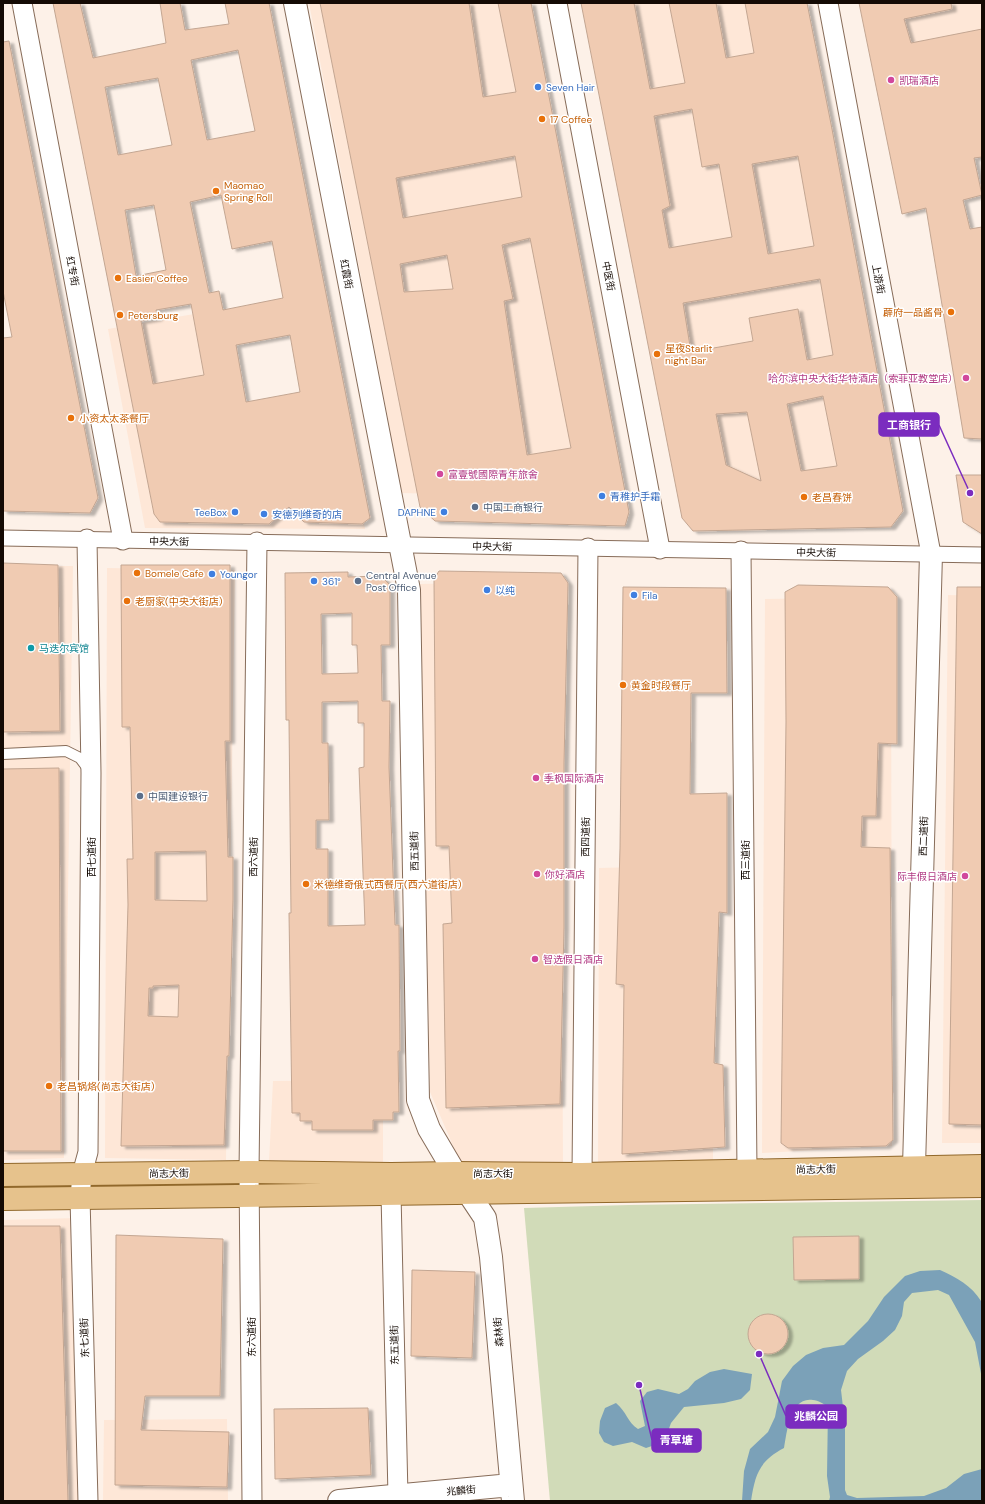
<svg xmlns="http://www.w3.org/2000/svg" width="985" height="1504" font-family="'DM Sans','Noto Sans SC',sans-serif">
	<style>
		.built { fill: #fee7d7 }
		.green { fill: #d1dbb8 }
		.water { fill: #7ba1b8 }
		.building { fill: #f0cbb2; stroke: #c3a692; fill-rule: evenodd; filter: url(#shadow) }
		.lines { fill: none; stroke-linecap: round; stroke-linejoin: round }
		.service-casing { stroke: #876c59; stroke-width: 12 }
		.pedestrian-casing { stroke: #876c59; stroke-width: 17 }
		.minor-casing { stroke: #876c59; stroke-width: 21 }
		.tertiary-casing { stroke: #876c59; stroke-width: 24 }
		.secondary-casing { stroke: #876c59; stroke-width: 24 }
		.primary-casing { stroke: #91682b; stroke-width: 24 }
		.service { stroke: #fff; stroke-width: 10 }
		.pedestrian { stroke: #fff; stroke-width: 15 }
		.minor { stroke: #fff; stroke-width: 19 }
		.tertiary { stroke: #fff; stroke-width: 22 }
		.secondary { stroke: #fff; stroke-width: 22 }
		.primary { stroke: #e6c28c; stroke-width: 22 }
		.hotel-dot { fill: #d1479c; stroke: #fff; stroke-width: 1.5 }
		.shop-dot { fill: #3f7fe0; stroke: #fff; stroke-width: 1.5 }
		.food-dot { fill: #e8710a; stroke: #fff; stroke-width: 1.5 }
		.service-dot { fill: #5c6f8a; stroke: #fff; stroke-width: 1.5 }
		.culture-dot { fill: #0f9aa8; stroke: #fff; stroke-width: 1.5 }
		.labels { text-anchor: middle; stroke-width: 3; stroke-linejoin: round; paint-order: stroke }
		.hotel-label { font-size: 10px; fill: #b23c85; stroke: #fff; text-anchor: start }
		.shop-label { font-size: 10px; fill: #366cbe; stroke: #fff; text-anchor: start }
		.food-label { font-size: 10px; fill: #c56008; stroke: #fff; text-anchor: start }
		.street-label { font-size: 10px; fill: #140a04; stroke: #fff }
		.service-label { font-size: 10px; fill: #4e5e75; stroke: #fff; text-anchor: start }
		.culture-label { font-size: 10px; fill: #0d838f; stroke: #fff; text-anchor: start }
		.leader { fill: none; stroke: #7b2cbf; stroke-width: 1.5 }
		.callout-dot { fill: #7b2cbf; stroke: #fff; stroke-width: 1.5 }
		.callout { fill: #7b2cbf; stroke: #7b2cbf; stroke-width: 1.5 }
		.callout-label { font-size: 11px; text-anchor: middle; font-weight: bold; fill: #fff }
	</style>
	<defs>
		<filter id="shadow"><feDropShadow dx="4.5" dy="2.5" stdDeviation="1" flood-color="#0004"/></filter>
	</defs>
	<rect width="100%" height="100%" fill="#fdf1e8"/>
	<path class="built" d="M309,3H525L611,499L402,493Z
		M589,3H802L887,500L698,496Z
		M861,3H982V103Z
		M217,310L245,455L352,436L365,529L145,528L108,329Z
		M3,566H73L64,1158L3,1160Z
		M107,568L235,570L226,1160L105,1158Z
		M560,581L563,1162H460L430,1092L420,584Z
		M948,595L982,596V1143H942Z
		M891,597L892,1146L762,1153L765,599Z
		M714,865L713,1161L598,1163L599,868Z
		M383,1080V1164L269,1163L273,1081Z
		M77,1218L78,1501H3V1220Z
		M227,1419L228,1501H103L104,1420Z"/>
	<path class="green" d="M982,1200V1501H550L524,1208L629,1205Z"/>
	<path class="water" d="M940,1270C956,1277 972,1286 981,1301C984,1307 982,1368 982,1379L975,1342L949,1295L938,1290L912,1293L904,1302L902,1316L895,1330L883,1341L858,1359L847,1371L841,1390L845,1424V1490L847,1495L857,1498L924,1496L946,1488L964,1474L982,1469V1501H829L830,1497L827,1476L828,1407C824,1404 818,1400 813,1400C790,1396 787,1432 784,1448C759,1461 755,1475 751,1501H742L744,1471L750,1449L768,1432L775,1417L782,1381L793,1366L806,1355L823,1348L844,1345L868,1321L884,1297L905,1276L920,1271Z
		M724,1369L752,1374L750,1390L741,1399L724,1403L684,1407L671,1423L666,1437L655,1445L646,1448L632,1442L613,1446L604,1442L599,1433L600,1421L605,1408L616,1403C627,1412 627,1422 638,1429L645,1426L640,1401L647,1392L658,1389L679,1394L688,1389L695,1381L710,1372Z"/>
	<path class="building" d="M53,3H80L93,58L166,43L160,3H180L185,30L229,24L225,3H269L370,518L362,524L304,522L289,507L269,524L160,522L154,514ZM238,50L255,131L207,140L191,60ZM158,78L172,145L118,155L105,87ZM221,195L232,249L272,241L283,298L223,310L219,291L209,293L190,202ZM154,205L166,270L136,276L125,210ZM191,304L204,375L153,384L141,321L158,318L156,310ZM290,335L300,392L246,402L236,345Z
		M320,3H469L483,97L516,92L498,3H531L629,512L625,526L435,521L420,507ZM515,156L522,197L403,218L396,178ZM530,238L571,448L527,455L504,301L513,299L502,245ZM447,255L453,289L404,292L400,264Z
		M581,3H634L650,89L685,83L669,3H716L726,58L754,53L745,3H807L832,129L903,511L891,527L693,531L682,518ZM692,109L702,167L719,164L732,237L669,248L662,210L670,206L654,116ZM798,156L814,246L768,254L752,164ZM820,279L833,355L807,360L798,309L749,318L753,341L691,352L683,303ZM823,396L837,466L801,471L787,404ZM747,412L761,481L726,465L716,414Z
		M859,3H951L952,9L904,19L911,43L982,29V157L974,158L982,195L963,200L970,229L982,227V439L964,438L926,208L902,214Z
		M9,41L98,498L90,513L3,511V338L12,337L3,291V42Z
		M956,475H982V534L963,522Z
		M3,563L58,565L60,731L3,732Z
		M121,565H230V741H225L228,857H233V900L229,1056H227L224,1145L121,1146L128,905L127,859H133L130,727H122ZM206,851L207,901L155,900V852ZM179,985L178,1017L148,1016L149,988H153V986Z
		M439,571L561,573L568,583L564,763V928L560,1104L446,1108L443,924L452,923L449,846H436L434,579Z
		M348,572V577L381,576L390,585V645H381L382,701H390L389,767L395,925H399L400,1051H398L399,1112H393V1120H373V1130H312V1121H300V1113H292L289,913H291L289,720H286L285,573ZM352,613V645H357L358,673L322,674L321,614ZM358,701V723H364V767L359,768L365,925L328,926V849H316V820H329L328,743H322V702Z
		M798,585L888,587L897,597V744L878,743L876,816H862L861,847L890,848L893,1140L886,1146L788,1148L781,1143L786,722L785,592Z
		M623,587L726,588L727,693H691L690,794L727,793V913L719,912L714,1063L723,1065L725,1147L622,1154L624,985L616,984L620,848Z
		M957,587H982V1125L949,1124Z
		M59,768L61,1151H3V769Z
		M3,1226H60L68,1501H3Z
		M116,1235L223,1239L220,1396H145L141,1430L229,1432L227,1487L115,1485Z
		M859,1236V1279L794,1280L793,1237Z
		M412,1270L475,1272L472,1358L411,1356Z
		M748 1334a20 20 0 1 1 40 0a20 20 0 1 1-40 0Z
		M368,1408L371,1475L275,1479L274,1409Z"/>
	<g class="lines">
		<g class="service-casing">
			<path id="service" d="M3,754L66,751L80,758L89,770"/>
		</g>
		<g class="pedestrian-casing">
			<path id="pedestrian" d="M3,538L982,555"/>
		</g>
		<g class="minor-casing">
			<path id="minor" d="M22,3L123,540
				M557,3L660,549
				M828,3L931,554
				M87,539L91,773L88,1152L82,1174L80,1198L88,1501
				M741,551L747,1170
				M582,1174L588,548
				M391,1194L398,1496
				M252,1501L249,1172L257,542"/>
		</g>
		<g class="tertiary-casing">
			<path id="tertiary" d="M914,1167L931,554"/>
		</g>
		<g class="secondary-casing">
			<path id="secondary" d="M295,3L409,590L418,1100L429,1129L455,1173L485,1218L491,1257L513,1501
				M339,1501L511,1485"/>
		</g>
		<g class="primary-casing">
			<path id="primary" d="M3,1175L249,1172L391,1174L455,1173L582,1174L982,1166
				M3,1199L982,1186"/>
		</g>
		<use href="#service" class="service"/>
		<use href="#pedestrian" class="pedestrian"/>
		<use href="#minor" class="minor"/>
		<use href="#tertiary" class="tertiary"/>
		<use href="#secondary" class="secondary"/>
		<use href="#primary" class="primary"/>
	</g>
	<g class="hotel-dot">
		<circle cx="891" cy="80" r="4"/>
		<circle cx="966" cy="378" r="4"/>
		<circle cx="440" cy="474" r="4"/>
		<circle cx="536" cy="778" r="4"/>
		<circle cx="537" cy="874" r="4"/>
		<circle cx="965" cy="876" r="4"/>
		<circle cx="535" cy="959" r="4"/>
	</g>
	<g class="shop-dot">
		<circle cx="538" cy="87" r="4"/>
		<circle cx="602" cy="496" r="4"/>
		<circle cx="235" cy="512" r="4"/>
		<circle cx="444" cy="512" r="4"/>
		<circle cx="264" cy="514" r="4"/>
		<circle cx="212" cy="574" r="4"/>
		<circle cx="314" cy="581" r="4"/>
		<circle cx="487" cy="590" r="4"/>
		<circle cx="634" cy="595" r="4"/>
	</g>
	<g class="food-dot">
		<circle cx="542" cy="119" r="4"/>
		<circle cx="216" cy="191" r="4"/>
		<circle cx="118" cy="278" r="4"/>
		<circle cx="951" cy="312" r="4"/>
		<circle cx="120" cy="315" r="4"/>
		<circle cx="657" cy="354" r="4"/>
		<circle cx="71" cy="418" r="4"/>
		<circle cx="804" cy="497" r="4"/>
		<circle cx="137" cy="573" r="4"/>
		<circle cx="127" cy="601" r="4"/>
		<circle cx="623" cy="685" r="4"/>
		<circle cx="306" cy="884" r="4"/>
		<circle cx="49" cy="1086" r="4"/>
	</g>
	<g class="service-dot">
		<circle cx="475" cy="507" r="4"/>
		<circle cx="358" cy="581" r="4"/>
		<circle cx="140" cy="796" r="4"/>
	</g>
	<circle class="culture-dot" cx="31" cy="648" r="4"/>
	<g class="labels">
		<g class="hotel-label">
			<text x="899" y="84">凯瑞酒店</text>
			<text x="958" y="382" text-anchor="end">哈尔滨中央大街华特酒店（索菲亚教堂店）</text>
			<text x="448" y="478">富壹號國際青年旅舍</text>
			<text x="544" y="782">季枫国际酒店</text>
			<text x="545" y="878">你好酒店</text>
			<text x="957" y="880" text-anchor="end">际丰假日酒店</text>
			<text x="543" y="963">智选假日酒店</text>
		</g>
		<g class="shop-label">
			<text x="546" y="91">Seven Hair</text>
			<text x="610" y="500">青稚护手霜</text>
			<text x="227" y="516" text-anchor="end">TeeBox</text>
			<text x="436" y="516" text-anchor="end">DAPHNE</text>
			<text x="272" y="518">安德列维奇的店</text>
			<text x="220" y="578">Youngor</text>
			<text x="322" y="585">361°</text>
			<text x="495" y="594">以纯</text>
			<text x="642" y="599">Fila</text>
		</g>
		<g class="food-label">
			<text x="550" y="123">17 Coffee</text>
			<text x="224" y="189">Maomao<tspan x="224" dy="12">Spring Roll</tspan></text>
			<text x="126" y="282">Easier Coffee</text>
			<text x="943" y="316" text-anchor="end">薜府一品酱骨</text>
			<text x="128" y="319">Petersburg</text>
			<text x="665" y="352">星夜Starlit<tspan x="665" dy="12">night Bar</tspan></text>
			<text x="79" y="422">小资太太茶餐厅</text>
			<text x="812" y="501">老昌春饼</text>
			<text x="145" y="577">Bomele Cafe</text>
			<text x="135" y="605">老厨家(中央大街店)</text>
			<text x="631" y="689">黄金时段餐厅</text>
			<text x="314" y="888">米德维奇俄式西餐厅(西六道街店)</text>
			<text x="57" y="1090">老昌锅烙(尚志大街店)</text>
		</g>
		<g class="street-label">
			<text transform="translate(73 271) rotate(79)" y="4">红专街</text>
			<text transform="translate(347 274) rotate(79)" y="4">红霞街</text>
			<text transform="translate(609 276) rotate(79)" y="4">中医街</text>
			<text transform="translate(879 279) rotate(79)" y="4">上游街</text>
			<text transform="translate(169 541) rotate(1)" y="4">中央大街</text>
			<text transform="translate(492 546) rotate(1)" y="4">中央大街</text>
			<text transform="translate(816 552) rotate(1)" y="4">中央大街</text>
			<text transform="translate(923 836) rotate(-88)" y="4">西二道街</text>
			<text transform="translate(585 837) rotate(-89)" y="4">西四道街</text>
			<text transform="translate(414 851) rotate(-91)" y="4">西五道街</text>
			<text transform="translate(91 857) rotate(-90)" y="4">西七道街</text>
			<text transform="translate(253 857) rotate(-89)" y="4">西六道街</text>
			<text transform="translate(745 860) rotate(-90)" y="4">西三道街</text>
			<text transform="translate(816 1169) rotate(-1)" y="4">尚志大街</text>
			<text transform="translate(169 1173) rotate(-1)" y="4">尚志大街</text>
			<text x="493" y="1177">尚志大街</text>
			<text transform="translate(498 1332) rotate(-95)" y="4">森林街</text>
			<text transform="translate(251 1337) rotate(-90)" y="4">东六道街</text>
			<text transform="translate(84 1338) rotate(-92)" y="4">东七道街</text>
			<text transform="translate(394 1345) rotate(-91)" y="4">东五道街</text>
			<text transform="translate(461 1490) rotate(-5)" y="4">兆麟街</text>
		</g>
		<g class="service-label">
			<text x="483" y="511">中国工商银行</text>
			<text x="366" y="579">Central Avenue<tspan x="366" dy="12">Post Office</tspan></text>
			<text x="148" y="800">中国建设银行</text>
		</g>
		<g class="culture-label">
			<text x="39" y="652">马迭尔宾馆</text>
		</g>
	</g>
	<path class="leader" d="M970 493L939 425M759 1354L786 1416M639 1385L652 1440"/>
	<g class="callout-dot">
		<circle cx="970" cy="493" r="4"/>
		<circle cx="759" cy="1354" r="4"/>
		<circle cx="639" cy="1385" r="4"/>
	</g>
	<g class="callout">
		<rect x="879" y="413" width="60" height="23" rx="4"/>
		<rect x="786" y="1405" width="60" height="23" rx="4"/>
		<rect x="652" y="1429" width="49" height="23" rx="4"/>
	</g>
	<g class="callout-label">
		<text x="909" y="429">工商银行</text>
		<text x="816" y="1420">兆麟公园</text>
		<text x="676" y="1444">青草塘</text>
	</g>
	<rect width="985" height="1504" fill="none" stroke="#140a04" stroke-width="8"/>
</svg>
